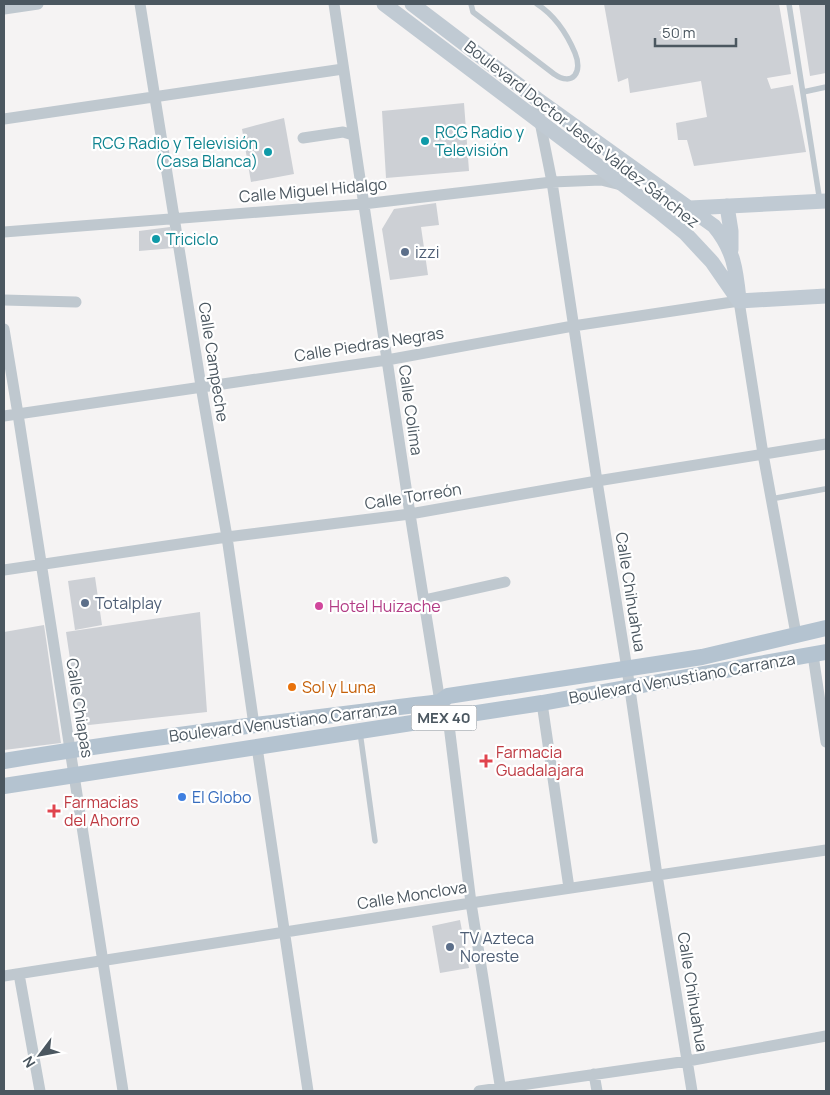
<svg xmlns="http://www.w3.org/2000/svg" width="830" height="1095" font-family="Manrope,sans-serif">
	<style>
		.building { fill: #cdd0d5 }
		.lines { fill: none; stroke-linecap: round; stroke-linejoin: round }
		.lane { stroke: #bfc8cf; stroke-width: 5.5 }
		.street { stroke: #bfc8cf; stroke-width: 11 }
		.secondary { stroke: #c0cad3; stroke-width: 15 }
		.primary { stroke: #b4c3d0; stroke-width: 16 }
		.culture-dot { fill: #0f9aa8; stroke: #fff; stroke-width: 2 }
		.service-dot { fill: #5c6f8a; stroke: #fff; stroke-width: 2 }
		.hotel-dot { fill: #d1479c; stroke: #fff; stroke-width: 2 }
		.food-dot { fill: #e8710a; stroke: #fff; stroke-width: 2 }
		.health-dot { fill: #e0444e; stroke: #fff; stroke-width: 2 }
		.shop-dot { fill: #3f7fe0; stroke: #fff; stroke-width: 2 }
		.labels { text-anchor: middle; stroke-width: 4.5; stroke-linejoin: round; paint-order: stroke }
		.shield { fill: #fff; stroke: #818990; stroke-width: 1 }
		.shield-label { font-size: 15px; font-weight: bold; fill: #4b5760 }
		.culture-label { font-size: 16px; fill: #0d838f; stroke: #fff; text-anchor: start }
		.street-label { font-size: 16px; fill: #4b5760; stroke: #fff }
		.service-label { font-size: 16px; fill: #4e5e75; stroke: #fff; text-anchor: start }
		.hotel-label { font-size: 16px; fill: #b23c85; stroke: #fff; text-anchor: start }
		.food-label { font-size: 16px; fill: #c56008; stroke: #fff; text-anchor: start }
		.health-label { font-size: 16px; fill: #be3a42; stroke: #fff; text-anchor: start }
		.shop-label { font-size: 16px; fill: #366cbe; stroke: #fff; text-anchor: start }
	</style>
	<rect width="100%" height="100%" fill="#f5f3f3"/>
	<path class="building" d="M604,4H779L791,74L767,78L771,89L793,85L806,152L694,166L687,140H678L676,123L707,117L701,81L630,93L628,78L618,82Z
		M805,4H826V73L810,76L799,5Z
		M464,103L469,171L386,178L382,111Z
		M284,118L294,174L251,182L242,129Z
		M436,203L439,225L421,227L428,275L390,280L382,229L394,209Z
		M170,227L174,248L139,251V231Z
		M95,577L102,625L75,630L68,581Z
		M200,612L207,712L80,726L66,632Z
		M44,625L61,743L4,750V632Z
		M460,920L469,968L440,973L432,926Z"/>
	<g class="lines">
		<path class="lane" d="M471,4L473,12L554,74C573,87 583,72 575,53C567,34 554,15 537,4
			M789,4L820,202
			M803,92L826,87
			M771,499L825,489
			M360,732L375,841"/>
		<path class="street" d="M140,4L201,386L227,537L254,725
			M334,4L410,514L440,702
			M4,9L38,4
			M537,99L540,122L552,182L597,481L627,669L657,875L692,1091
			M4,119L343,69
			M303,138L343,132L353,135
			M4,232L363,204L552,182L601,180L621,185
			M4,300L76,302
			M4,329L18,414L123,1091
			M4,416L387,360L573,326L739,301L763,454L796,634
			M4,570L227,537L410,514L597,481L826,444
			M424,600L505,582
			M813,655L826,742
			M542,703L569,888
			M448,717L471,903L501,1091
			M257,747L308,1091
			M19,974L40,1091
			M4,976L471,903L826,850
			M594,1074L597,1091
			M479,1091L688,1061L826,1036"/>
		<path class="secondary" d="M384,4L658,211L685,233L712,262L739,301
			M412,4L537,99L714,226C734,250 736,270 739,299
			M727,206L731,231V250
			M690,208L826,201
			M739,301L826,296"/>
		<path class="primary" d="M4,761C149,737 295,720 440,702L448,696L702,657L826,628
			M4,786L542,703L826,652"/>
	</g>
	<g class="culture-dot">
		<circle cx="425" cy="141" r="5"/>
		<circle cx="268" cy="152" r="5"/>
		<circle cx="156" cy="239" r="5"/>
	</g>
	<g class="service-dot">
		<circle cx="405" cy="252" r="5"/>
		<circle cx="85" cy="603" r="5"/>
		<circle cx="450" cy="947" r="5"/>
	</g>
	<circle class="hotel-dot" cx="319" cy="606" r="5"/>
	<circle class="food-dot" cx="292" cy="687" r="5"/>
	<g class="health-dot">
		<path d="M483.5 753.5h5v5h5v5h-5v5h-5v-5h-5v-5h5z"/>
		<path d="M51.5 803.5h5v5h5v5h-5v5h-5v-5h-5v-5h5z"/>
	</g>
	<circle class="shop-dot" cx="182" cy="797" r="5"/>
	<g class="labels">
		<rect class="shield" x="411.5" y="705.5" width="65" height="25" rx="4"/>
		<g class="shield-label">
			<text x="444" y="723">MEX 40</text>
		</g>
		<g class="culture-label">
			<text x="435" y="138">RCG Radio y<tspan x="435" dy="18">Televisión</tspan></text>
			<text x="258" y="149" text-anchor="end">RCG Radio y Televisión<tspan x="258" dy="18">(Casa Blanca)</tspan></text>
			<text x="166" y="245">Triciclo</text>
		</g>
		<g class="street-label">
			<text transform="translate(582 134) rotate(38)" y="6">Boulevard Doctor Jesús Valdez Sánchez</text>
			<text transform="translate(313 190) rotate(-5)" y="6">Calle Miguel Hidalgo</text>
			<text transform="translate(369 344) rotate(-9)" y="6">Calle Piedras Negras</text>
			<text transform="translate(214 362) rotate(81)" y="6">Calle Campeche</text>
			<text transform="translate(411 410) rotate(82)" y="6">Calle Colima</text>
			<text transform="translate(413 496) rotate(-9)" y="6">Calle Torreón</text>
			<text transform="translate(631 592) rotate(81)" y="6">Calle Chihuahua</text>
			<text transform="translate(682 678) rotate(-10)" y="6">Boulevard Venustiano Carranza</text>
			<text transform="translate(80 708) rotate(81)" y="6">Calle Chiapas</text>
			<text transform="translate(283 722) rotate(-7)" y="6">Boulevard Venustiano Carranza</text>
			<text transform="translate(412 895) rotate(-9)" y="6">Calle Monclova</text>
			<text transform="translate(693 992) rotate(81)" y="6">Calle Chihuahua</text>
		</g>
		<g class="service-label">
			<text x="415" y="258">izzi</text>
			<text x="95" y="609">Totalplay</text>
			<text x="460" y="944">TV Azteca<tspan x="460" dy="18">Noreste</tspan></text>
		</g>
		<g class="hotel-label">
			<text x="329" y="612">Hotel Huizache</text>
		</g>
		<g class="food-label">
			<text x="302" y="693">Sol y Luna</text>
		</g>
		<g class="health-label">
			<text x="496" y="758">Farmacia<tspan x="496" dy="18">Guadalajara</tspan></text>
			<text x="64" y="808">Farmacias<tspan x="64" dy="18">del Ahorro</tspan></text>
		</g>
		<g class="shop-label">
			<text x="192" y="803">El Globo</text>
		</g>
	</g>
	<rect width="830" height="1095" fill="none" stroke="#4b5760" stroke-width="10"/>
	<g transform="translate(40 1055) rotate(238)" stroke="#ffffff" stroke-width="4" paint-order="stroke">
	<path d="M0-4L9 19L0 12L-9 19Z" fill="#4b5760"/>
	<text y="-8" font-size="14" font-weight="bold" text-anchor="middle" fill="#4b5760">N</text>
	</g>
	<path d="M655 38v8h81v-8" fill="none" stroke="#4b5760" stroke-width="2.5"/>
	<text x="662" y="38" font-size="15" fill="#4b5760" stroke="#ffffff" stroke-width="4" paint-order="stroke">50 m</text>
</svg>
